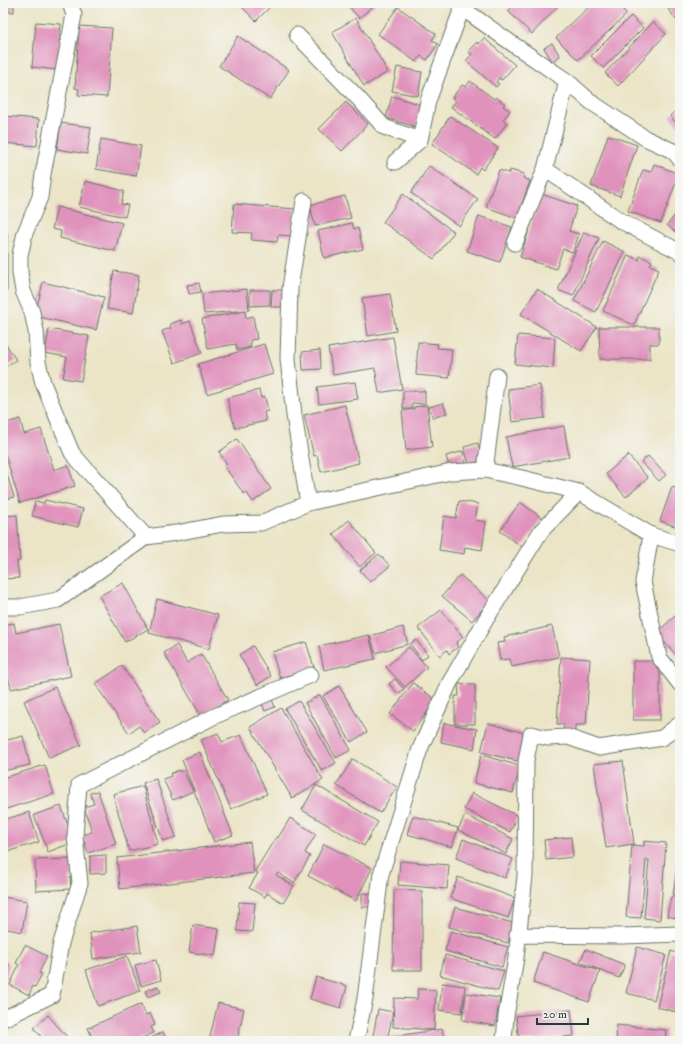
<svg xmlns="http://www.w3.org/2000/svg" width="683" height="1044" font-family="'IM FELL DW Pica',serif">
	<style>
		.building { fill: #e092bc }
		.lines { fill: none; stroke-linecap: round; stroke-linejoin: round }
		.minor-casing { stroke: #667767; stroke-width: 17 }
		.minor { stroke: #fff; stroke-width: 15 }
	</style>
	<rect width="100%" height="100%" fill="#f6f6f2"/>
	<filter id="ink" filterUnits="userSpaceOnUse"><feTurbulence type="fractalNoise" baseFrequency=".025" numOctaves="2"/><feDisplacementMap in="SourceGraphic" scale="8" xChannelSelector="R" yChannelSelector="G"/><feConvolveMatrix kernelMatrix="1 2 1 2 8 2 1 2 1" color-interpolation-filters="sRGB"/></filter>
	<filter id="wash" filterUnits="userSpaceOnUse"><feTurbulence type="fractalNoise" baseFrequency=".012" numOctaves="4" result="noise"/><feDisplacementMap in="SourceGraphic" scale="16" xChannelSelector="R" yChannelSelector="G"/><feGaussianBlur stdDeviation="0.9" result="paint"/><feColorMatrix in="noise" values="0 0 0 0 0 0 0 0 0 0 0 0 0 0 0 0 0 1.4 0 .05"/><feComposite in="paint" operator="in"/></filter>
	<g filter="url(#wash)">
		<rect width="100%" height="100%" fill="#ebe4c6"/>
		<g id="blocks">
			<path class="building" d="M3,3H14V12H3Z
				M238,3H274L256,21Z
				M346,3H377L359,18Z
				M516,3H555L558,6L532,34L508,11Z
				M593,3H616L627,14L578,60L556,38Z
				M664,3H680V23L679,24Z
				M398,7L436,34L432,40L438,44L427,60L421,56L416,62L378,34Z
				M631,16L643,28L603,68L591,56Z
				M356,18L388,72L364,86L332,32Z
				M36,22L61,24L59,44H63L62,56H58L57,70L32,67Z
				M653,22L666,34L618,86L605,73Z
				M79,26L112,28L107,97L78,95L79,89L75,88Z
				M238,36L289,70L270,99L219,66Z
				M484,38L515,65L502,80L499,78L496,82L499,84L496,87L466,61L472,54L468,51L477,42L479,44Z
				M552,43L560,56L552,61L544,48Z
				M397,67L422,72L418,96L392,91Z
				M470,81L494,99L496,97L505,104L503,106L510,111L503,120L507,123L495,139L451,107L456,101L452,98L462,85L466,87Z
				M392,96L422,105L416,127L386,118Z
				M346,102L368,124L342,151L319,129Z
				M680,107V128L670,116Z
				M3,116L39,119L37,146L3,143Z
				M450,116L498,148L483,170L480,167L476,174L432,144Z
				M61,123L91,127L87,154L57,149Z
				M608,135L637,145L620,196L591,186Z
				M101,139L141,146L136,176L96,169Z
				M654,164L679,174L661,223L628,211L643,170L651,172Z
				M429,166L478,199L459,226L411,193Z
				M499,170L509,173L510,170L524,174L523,178L530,181L517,218L486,207Z
				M85,181L124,191L121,204L128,205L125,217L79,207Z
				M403,194L454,232L434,259L383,222Z
				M541,194L577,206L569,231L579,234L573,252L563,249L556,269L520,257Z
				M345,196L351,218L315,226L310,205Z
				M234,204L296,209L294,236L278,235L277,242L251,240L252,233L232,232Z
				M57,207L122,223L115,251L60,238L61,231L52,229Z
				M680,209V236L667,225Z
				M479,216L512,227L500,262L467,251Z
				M352,223L354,229L358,228L363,249L324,258L318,231Z
				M3,232H7V291H3Z
				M584,232L599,238L573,296L558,290Z
				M603,241L625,252L596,312L574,301Z
				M628,255L639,260L640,256L652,261L650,265L659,269L634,325L603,311Z
				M114,271L139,275L133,313L107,309Z
				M43,282L104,297L96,330L35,316Z
				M199,283L201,292L189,294L187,285Z
				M247,289L249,310L204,314L202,294Z
				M537,289L597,327L581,351L521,314Z
				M250,290H270V305L250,306Z
				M272,290H288V307H271Z
				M390,294L396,331L368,336L362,298Z
				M245,311L246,318L253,316L257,339L250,340L251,347L237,350L236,344L208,349L202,319Z
				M181,320L182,324L190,321L202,353L174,363L162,331L171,328L170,324Z
				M599,327H659V344H650V359H600Z
				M49,329L89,336L81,381L63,378L67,357L45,353Z
				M518,335L555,338L553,368L515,364Z
				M393,337L402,389L379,393L375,368L333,375L328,348Z
				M418,342L438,344L437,348L452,349L449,378L416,375Z
				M6,344L16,360L3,368V346Z
				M264,344L273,374L207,394L198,364Z
				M320,350L321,369L303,370L302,352Z
				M355,382L358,399L319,404L317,387Z
				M540,385L545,418L512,422L508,389Z
				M259,390L261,398L265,397L268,411L264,412L266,421L235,428L227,398Z
				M403,391H425V404L412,403V409H403Z
				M443,403L447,413L433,418L429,407Z
				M345,405L359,463L321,472L317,455L314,456L304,415Z
				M427,405L432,447L406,450L402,411L414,409V407Z
				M20,419L24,434L41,429L54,470L68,465L75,486L20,503L3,447V424Z
				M564,426L569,457L512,467L506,437Z
				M237,439L271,489L253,502L246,492L244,494L224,466L227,464L219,452Z
				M478,443L482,461L469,464L464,447Z
				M463,451L466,464L450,469L446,456Z
				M628,455L648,478L626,497L606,474Z
				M648,456L666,475L659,481L641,462Z
				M3,462L14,497L3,500Z
				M672,487L680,490V528L660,521Z
				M45,500L83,509L78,527L32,516L35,501L44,503Z
				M459,501L478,504L475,520L486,522L482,550L465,547L464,554L439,550L444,516L456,518Z
				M520,502L542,518L522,547L500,531Z
				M17,515L20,561H17L19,578L3,579V516Z
				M349,520L376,553L360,567L333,534Z
				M379,554L390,566L370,582L360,570Z
				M460,575L490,601L472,621L442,596Z
				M123,583L148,629L125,642L99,596Z
				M157,599L218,615L209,649L149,633Z
				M441,610L463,637L456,643L458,647L449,654L447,650L440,656L418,628Z
				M675,616L680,622V659L656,633Z
				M14,623L16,633L59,624L71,676L11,689L3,654V625Z
				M552,626L559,657L511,667L509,659L500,660L497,643L505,642L504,637Z
				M403,627L408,644L375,653L370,636Z
				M369,635L375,659L324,670L319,646Z
				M416,640L428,655L422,660L410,644Z
				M306,642L314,667L280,678L272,652Z
				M177,645L187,663L201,654L228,700L201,716L164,653Z
				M253,646L271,676L257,685L239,655Z
				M409,647L427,667L405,687L386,667Z
				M561,657L590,659L586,725H575V731L563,730L564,724H557Z
				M633,661H660V720H633Z
				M122,666L160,722L144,733L139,726L129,733L95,684Z
				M395,679L404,689L398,694L389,684Z
				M413,683L436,700L413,731L390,714Z
				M458,684L475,685V724H455V696H459Z
				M339,686L367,732L351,742L323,696Z
				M55,687L81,745L49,758L24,701Z
				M320,695L351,750L336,758L305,703Z
				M271,697L275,707L265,711L261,701Z
				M299,701L336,763L322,771L285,709Z
				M281,708L323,780L292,798L250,727Z
				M444,723L477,729L474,749L441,742Z
				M488,723L528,734L521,762L481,752Z
				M218,733L222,742L241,735L267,794L231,809L201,740Z
				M23,736L30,765L3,771V741Z
				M200,752L233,835L214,842L182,760Z
				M481,755L520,766L513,793L474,783Z
				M353,759L397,787L380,813L336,785Z
				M623,761L634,844L606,848L594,764Z
				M45,765L54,794L3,810V778Z
				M179,770L180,772L183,770L193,791L173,800L163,779L171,776L170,774Z
				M156,779L176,837L163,841L143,783Z
				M316,785L378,822L364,846L302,810Z
				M143,786L158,844L129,851L113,794Z
				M98,791L116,844L88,853L82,835L92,832L84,807L94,804L90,793Z
				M472,793L518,816L510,832L464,809Z
				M61,806L74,842L48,852L34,815Z
				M29,812L39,842L3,853V820Z
				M465,815L513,839L506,854L458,830Z
				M413,816L458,828L452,847L407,834Z
				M290,818L316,834L305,853L310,856L294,883L278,873L276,875L294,886L283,903L267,893L265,897L249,888L258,873L255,871L276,837L278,838Z
				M571,837L573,857L546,860L544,840Z
				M463,839L513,859L505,878L456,858Z
				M644,841L666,843L660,920L644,918L649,860H646L641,918L626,917L632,845L644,846Z
				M250,842L254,873L120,889L117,858Z
				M324,844L372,868L356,901L308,876Z
				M106,855V873L90,874V856Z
				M72,859L73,877H70L71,889L36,891L35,860Z
				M678,859L680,860V919L667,916L671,897H673Z
				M400,861L449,865L447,889L398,885Z
				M458,877L515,898L508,918L450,898Z
				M394,890L422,891V970H393Z
				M362,893L374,894L373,907H362Z
				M3,897L27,901L22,932L3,928Z
				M239,902L255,903L252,932L237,931Z
				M455,907L513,923L508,943L449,927Z
				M193,925L219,929L215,956L189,952Z
				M137,926L141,952L93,959L90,933Z
				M451,931L508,947L502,967L445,951Z
				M25,945L47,956L39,973L42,974L35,987L33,986L29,995L10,985L19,965L16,963Z
				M637,947L666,955L654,1000L626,993Z
				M586,949L625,965L619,978L580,962Z
				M671,951L680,954V1013L657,1007Z
				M543,952L600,971L589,1002L533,983Z
				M445,955L504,971L498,991L440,975Z
				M127,956L140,991L98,1006L86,970Z
				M156,960L161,980L141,986L135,965Z
				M3,962L9,963L4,992H3Z
				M316,977L347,986L341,1008L310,999Z
				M442,983L465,986L462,1013L439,1010Z
				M158,986L161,992L148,997L145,991Z
				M418,989L436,990L434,1030L393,1027L394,998L417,999Z
				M466,993L500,998L495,1026L462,1020Z
				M218,1003L244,1009L237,1041H209Z
				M141,1004L146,1015L150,1013L155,1025L151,1027L154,1033L135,1041H94L88,1028Z
				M378,1009L393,1012L387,1041H372Z
				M571,1010L574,1036L519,1041L516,1016Z
				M48,1015L67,1037L62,1041H45L34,1028Z
				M617,1025L666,1030L665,1041H616Z
				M442,1029L445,1041H391L390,1037Z
				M163,1032L167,1041H145Z"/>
		</g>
	</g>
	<g filter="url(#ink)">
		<use href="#blocks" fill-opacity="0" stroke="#667767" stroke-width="1"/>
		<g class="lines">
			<g class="minor-casing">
				<path id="minor" d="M70,3L74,15L43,174L40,197L25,233L20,255V273L23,291L32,312L36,331L38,362L43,383L72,453L146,537
					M459,3L462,8L517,47L567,81L591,102L645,138L673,151L680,159
					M297,35L358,98L384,127L420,140
					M395,162L420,140L428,101L462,8
					M545,169L567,81
					M304,201L290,288L288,359L294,415L308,503
					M515,243L545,169L621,221L680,252
					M485,470L497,376
					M651,535L643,582L659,657L680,684
					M3,607H20L58,600L146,537L176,533L223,524L261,523L308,503L451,472L485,470L522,478L579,492L651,535L680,544
					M517,935L622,936L680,934
					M3,1019L52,995L61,943L80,883L75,836L79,785L215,716L311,675
					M356,1041L365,999L381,874L420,749L449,684L485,621L541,531L579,492
					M504,1041L506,1016L516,958L525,876L526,761L531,734L548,738L568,737L599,748L662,738L680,724"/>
			</g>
			<use href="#minor" class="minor"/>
		</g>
	</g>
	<rect width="683" height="1044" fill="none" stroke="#f6f6f2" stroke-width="16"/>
	<path d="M537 1018v6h51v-6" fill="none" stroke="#1f3d34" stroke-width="2"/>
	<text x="543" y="1018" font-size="12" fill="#1f3d34" stroke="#f6f6f2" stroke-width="3" paint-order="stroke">20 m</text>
</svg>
